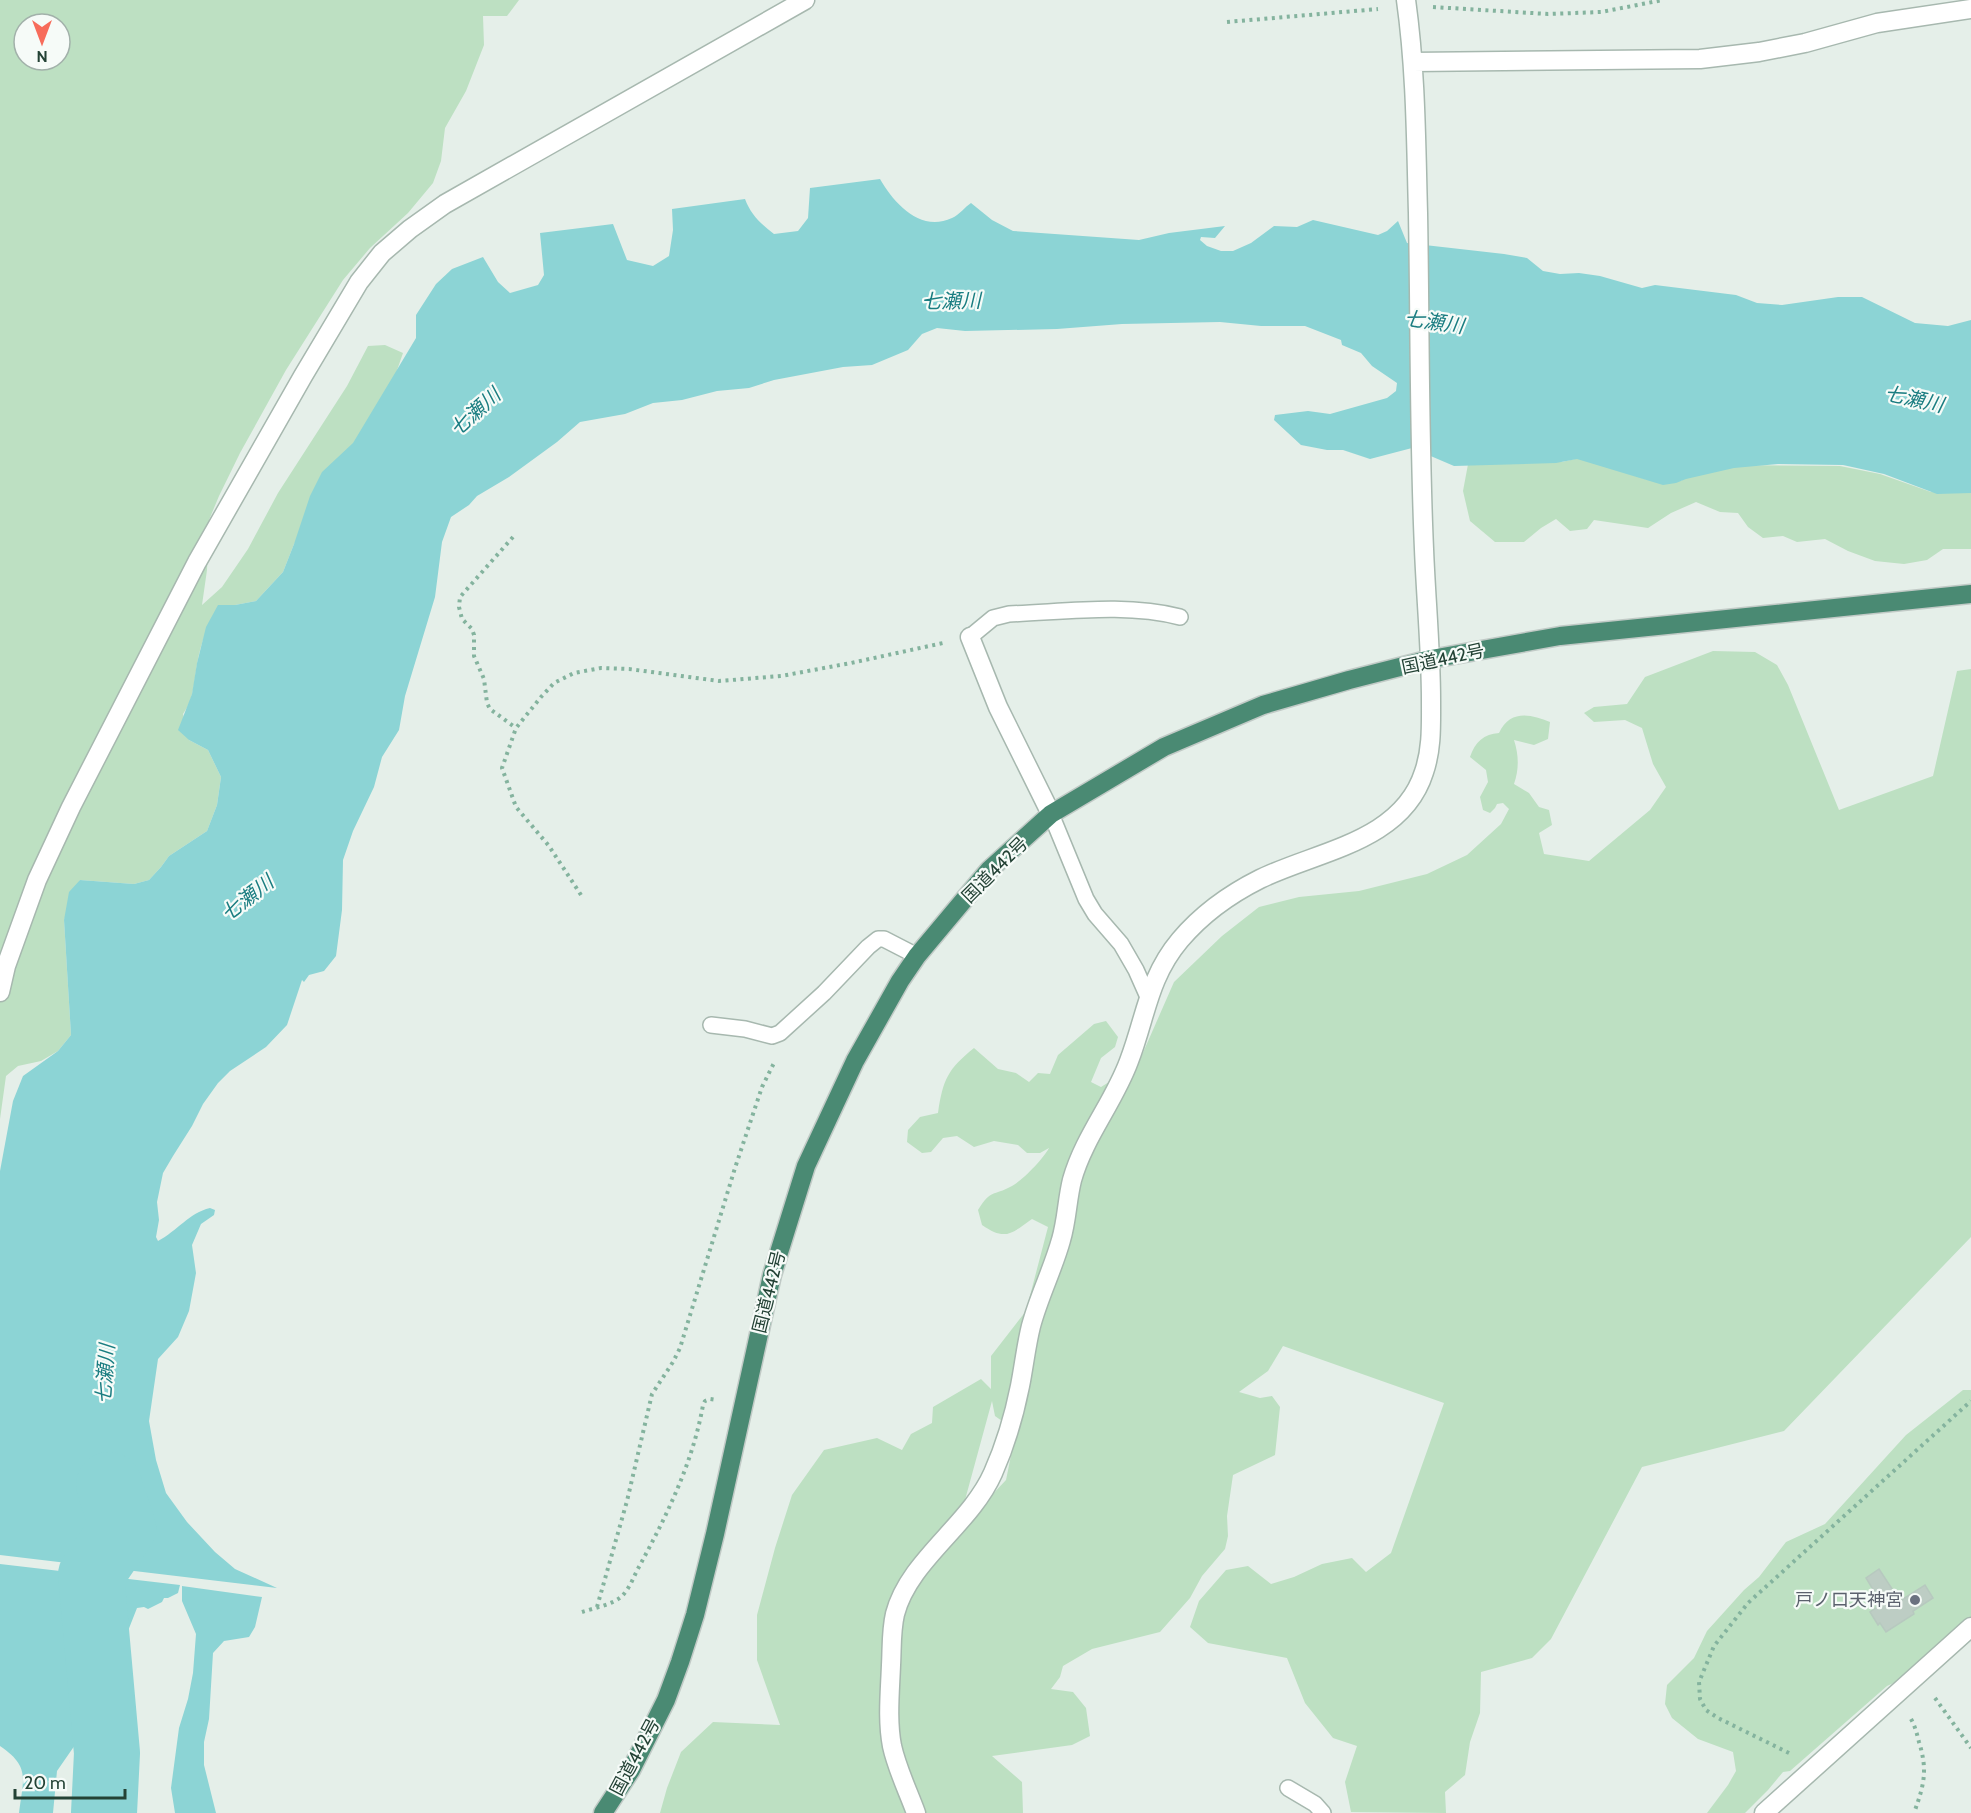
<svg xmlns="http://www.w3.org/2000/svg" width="1971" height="1813" font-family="Cabin,'Noto Sans JP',sans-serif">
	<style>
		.green { fill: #bde0c2; fill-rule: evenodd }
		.water { fill: #8cd4d5 }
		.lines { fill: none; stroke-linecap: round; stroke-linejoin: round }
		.river { stroke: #8cd4d5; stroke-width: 66 }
		.building { fill: #bdcdc4; stroke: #b7c9bf; stroke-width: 1.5 }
		.service-casing { stroke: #a7b8af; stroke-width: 18 }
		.minor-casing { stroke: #a7b8af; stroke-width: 21 }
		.tertiary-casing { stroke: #a7b8af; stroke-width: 21 }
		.trunk-casing { stroke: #c1cac6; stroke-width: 21 }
		.path { stroke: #84b39e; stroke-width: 4; stroke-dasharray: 3 4.5; stroke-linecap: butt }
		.service { stroke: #fff; stroke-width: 15 }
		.minor { stroke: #fff; stroke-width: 18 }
		.tertiary { stroke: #fff; stroke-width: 18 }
		.trunk { stroke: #4a8a73; stroke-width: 18 }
		.worship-dot { fill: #6b7280; stroke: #f6fbf8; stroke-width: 2 }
		.labels { text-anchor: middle; stroke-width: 4.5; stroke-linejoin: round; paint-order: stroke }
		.street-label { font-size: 18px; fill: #234235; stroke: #f6fbf8 }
		.worship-label { font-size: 18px; fill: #5b616d; stroke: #f6fbf8; text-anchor: end }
		.water-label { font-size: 20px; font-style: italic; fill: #1a7d81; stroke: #f6fbf8 }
	</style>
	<rect width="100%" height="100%" fill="#e5efe9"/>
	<path class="green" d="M0,0H519L507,16H483L484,45L466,91L445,128L441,161L433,183L408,213L370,248L343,280L286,370L240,453L219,496L209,520L207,570L202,605L222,587L248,549L278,493L347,386L368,346L385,345L403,353L378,425L294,544L283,572L256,601L235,605H219C208,624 201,642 197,664C194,682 194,699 183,714L189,740L208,750L221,777L217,805L207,831L169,856L161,867L149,880L134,884L80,880L64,920L71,1035L58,1051L41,1061L18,1066L6,1076L0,1119ZM24,24H60V60H24Z
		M1579,458L1648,480L1660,471L1681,481L1696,470L1728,465L1840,466L1880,474L1931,492L1971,493V549H1943L1927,560L1904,564L1875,561L1848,551L1825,539L1797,542L1783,536L1763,538L1748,527L1738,513L1720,512L1696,502L1671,513L1648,528L1594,520L1587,529L1570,531L1556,519L1541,528L1524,542H1495L1470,521L1463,491L1469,459H1541L1562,462Z
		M1713,651L1755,652L1777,665L1788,685L1839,810L1933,776L1957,671L1971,669V1237L1784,1431L1642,1467L1551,1639L1532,1658L1481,1672L1480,1713L1470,1742L1465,1775L1445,1792L1446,1813L1351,1812L1345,1782L1357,1746L1333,1738L1305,1703L1287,1658L1208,1643L1190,1627L1199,1601L1226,1570L1248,1566L1271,1584L1294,1577L1322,1564L1352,1558L1366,1572L1391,1553L1444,1403L1283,1346L1268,1371L1239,1392L1260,1398L1272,1396L1280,1407L1275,1455L1233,1475L1227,1516L1228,1536L1225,1549L1202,1576L1190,1598L1160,1632L1092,1649L1063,1666L1060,1677L1051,1689L1073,1692L1086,1708L1090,1736L1072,1745L992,1756L1022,1782L1023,1813H660L667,1788L681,1752L713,1722L780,1725L757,1660V1615L775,1548L792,1495L824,1450L877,1438L902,1450L911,1434L932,1423L933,1407L981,1379L991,1389V1356L1026,1311L1048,1227L1032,1219C1011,1234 1005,1241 982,1225L978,1210C992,1188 992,1197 1012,1186C1023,1180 1043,1159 1049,1148L1040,1153H1027L1018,1145L994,1141L974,1147L957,1136L943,1138L931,1152L922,1153L907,1142L908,1130L920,1117L938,1113C943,1079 948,1069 974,1048L998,1069L1016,1073L1029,1082L1038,1073L1050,1074L1058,1055L1094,1024L1106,1021L1118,1037L1115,1047L1101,1058L1091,1082L1101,1087L1138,1064L1174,982L1222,936L1259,907L1299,897L1359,891L1427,874L1467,855L1501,824L1509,809L1503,803L1497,804L1495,808L1490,813L1483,810L1480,797L1488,782L1486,770L1470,757C1475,742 1484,734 1499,733C1510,709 1531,714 1550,722L1548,739L1534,745L1514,740C1519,756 1519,769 1514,784L1529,793L1539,807L1549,810L1552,825L1539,833L1544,854L1589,861L1650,810L1666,787L1653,764L1642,728L1625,720L1594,722L1584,713L1594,707L1627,704L1645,677ZM992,1401L995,1416L1016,1431L1006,1480L973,1515L965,1500Z
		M1963,1390H1971V1619L1938,1663L1887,1686L1790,1771L1783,1772L1768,1790L1745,1813H1707L1728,1785L1736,1771L1733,1752L1698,1739L1672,1718L1665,1704L1667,1685L1694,1658L1707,1631L1744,1590L1759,1577L1786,1542L1825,1524L1906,1435Z"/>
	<path class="water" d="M880,179C894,203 920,233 952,218C959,215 965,207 971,203L992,220L1013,231L1139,240L1169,233L1225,226L1215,238L1201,237L1200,240L1207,246L1221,251H1233L1251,243L1274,226L1297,227L1313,220L1378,235L1387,231L1398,221L1407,243L1504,254L1527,258L1543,271L1560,274L1579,273L1600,276L1642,288L1655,285L1736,295L1757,303L1782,305L1838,297H1862L1915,323L1948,326L1971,320V493L1937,494L1884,474L1843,465L1778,464L1734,468L1686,479L1676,483L1663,485L1577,459L1556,463L1454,466L1412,448L1370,459L1343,450H1327L1301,445L1274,420L1275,415L1308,411L1330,414L1387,398L1396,391L1397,383L1372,366L1361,353L1342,345L1341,340L1305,326H1261L1220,322L1122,324L1057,329L965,331L937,328L922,334L908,350L872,365L843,367L774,380L749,388L717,391L682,400L653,403L625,414L580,422L557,442L509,477L477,496L469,505L451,517L442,542L435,597L405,696L399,730L382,757L374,787L353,831L343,860L342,910L336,956L324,971L309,975L304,982L302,980L287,1025L266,1047L230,1071L218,1083L203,1104L192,1126L173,1156L163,1173L157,1202L159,1220L156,1237L158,1241C177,1231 189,1213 210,1208L215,1210L214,1215L201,1224L192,1245L196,1273L189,1311L178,1337L158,1359L149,1421L156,1460L166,1493L187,1522L215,1552L235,1569L277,1588L0,1555V1171L13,1101L23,1076L58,1051L71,1035L64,920L69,892L80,880L134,884L149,880L161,867L169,856L207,831L217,805L221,777L208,750L189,740L178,730L192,694L197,663L206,627L218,605H235L256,601L283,572L294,544L310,496L322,472L353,443L416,338V315L436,284L452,269L483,257L498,282L510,293L538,285L544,275L540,233L613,224L627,260L653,266L669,256L673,230L672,209L745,199C751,215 761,224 774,234L798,231L808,218L810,188Z
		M0,1564L180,1585L178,1593L168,1598H164L162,1602L148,1609L144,1607L137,1608L126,1636H119L115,1651L130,1688L113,1719L91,1738L75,1745L57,1771L53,1813H19C23,1779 31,1767 0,1746Z
		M182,1586L262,1597L255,1627L249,1637L224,1641L213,1653L209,1719L204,1742V1765L216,1813H175L171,1788L179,1728L188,1699L193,1673L196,1634L182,1601Z"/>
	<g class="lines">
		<path class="river" d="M104,1813L107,1753L91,1575L123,1528L109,1485"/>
	</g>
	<path class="building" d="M1879,1569L1900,1601L1925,1585L1933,1598L1913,1611L1914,1614L1886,1632L1880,1623L1878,1625L1870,1612L1877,1607L1872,1599L1877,1596L1866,1578Z"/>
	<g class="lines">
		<g class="service-casing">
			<path id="service" d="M970,637L993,618L1009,614C1065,612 1125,603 1180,617
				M1051,814L1086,899L1095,914L1121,944L1136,970L1148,997
				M711,1025L745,1029L772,1036L780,1033L824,993L868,947L878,939H884L917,956
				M1288,1788L1315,1804L1323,1813"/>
		</g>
		<g class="minor-casing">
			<path id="minor" d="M1413,62L1700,59L1759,52L1805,43L1877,23L1971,9
				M970,637L998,707L1051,814
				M916,1813C908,1791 897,1769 892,1746C887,1720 890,1692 891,1665C892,1648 891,1631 895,1614C909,1560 970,1525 993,1473C1005,1446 1014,1416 1020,1386C1024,1366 1026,1346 1031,1326C1039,1296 1053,1269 1061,1240C1067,1220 1067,1200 1072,1180C1084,1137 1114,1102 1129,1061C1146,1017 1148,978 1180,940C1202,914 1230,894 1260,879C1317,851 1402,842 1424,772C1432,749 1431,725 1431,701C1431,650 1426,600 1424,549C1419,437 1420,325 1418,213C1416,142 1416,71 1406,0
				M1764,1813L1971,1627"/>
		</g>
		<g class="tertiary-casing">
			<path id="tertiary" d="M0,992L6,966L37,880L71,807L197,562L303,376L359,282L382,253L410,229L445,204L805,0"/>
		</g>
		<g class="trunk-casing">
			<path id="trunk" d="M603,1813L631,1770L666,1700L680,1662L695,1615L715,1534L772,1275L806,1166L855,1061L900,981L917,956L989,870L1051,814L1164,747L1263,705L1349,680L1431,659L1560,636L1971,594"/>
		</g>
		<path class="path" d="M1433,7L1548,14L1601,12L1663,0
			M1227,22L1378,9
			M513,537L460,597L459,607L462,619L472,629L474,635V656L484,679L487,703L490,709L516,728
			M581,895L549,846L516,807L502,768L516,728L541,697L554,683L574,673L601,668L629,669L719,681L781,676L851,663L943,643
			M597,1607L627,1501L652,1394L673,1362L680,1348L735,1168L762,1087L774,1063
			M582,1612C594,1608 611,1605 621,1597C630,1589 634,1575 640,1565C667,1515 693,1462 703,1405L705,1401L710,1399L717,1400
			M1935,1698L1971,1748
			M1911,1719C1915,1726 1917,1734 1919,1742C1928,1771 1924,1785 1914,1813
			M1789,1753L1718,1718L1706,1710L1700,1699L1699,1682L1714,1646L1748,1603L1971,1401"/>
		<use href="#service" class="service"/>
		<use href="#minor" class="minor"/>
		<use href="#tertiary" class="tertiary"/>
		<use href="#trunk" class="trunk"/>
	</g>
	<circle class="worship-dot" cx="1915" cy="1600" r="6"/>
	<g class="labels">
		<g class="street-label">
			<text transform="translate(1443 659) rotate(-12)" y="6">国道442号</text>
			<text transform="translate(995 870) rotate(-45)" y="6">国道442号</text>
			<text transform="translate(769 1292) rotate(-76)" y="6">国道442号</text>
			<text transform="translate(635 1757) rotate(-62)" y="6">国道442号</text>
		</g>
		<g class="worship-label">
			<text x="1903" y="1606">戸ノ口天神宮</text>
		</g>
		<g class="water-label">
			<text transform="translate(951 301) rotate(-1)" y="7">七瀬川</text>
			<text transform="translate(1434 322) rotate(8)" y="7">七瀬川</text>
			<text transform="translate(1914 399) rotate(12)" y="7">七瀬川</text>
			<text transform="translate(475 412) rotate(-42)" y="7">七瀬川</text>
			<text transform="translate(247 898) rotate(-38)" y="7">七瀬川</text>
			<text transform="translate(105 1374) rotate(-86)" y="7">七瀬川</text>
		</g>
	</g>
	<g transform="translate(42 42) rotate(180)"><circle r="28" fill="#f6fbf8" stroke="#a2b1aa" stroke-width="1.5"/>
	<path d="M0-4.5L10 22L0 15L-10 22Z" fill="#f76c5b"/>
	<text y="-9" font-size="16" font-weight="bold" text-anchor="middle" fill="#234235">N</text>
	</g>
	<path d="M15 1789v9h110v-9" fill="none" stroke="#234235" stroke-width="3"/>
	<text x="24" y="1789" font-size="18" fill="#234235" stroke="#f6fbf8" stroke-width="4.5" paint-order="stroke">20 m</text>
</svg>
